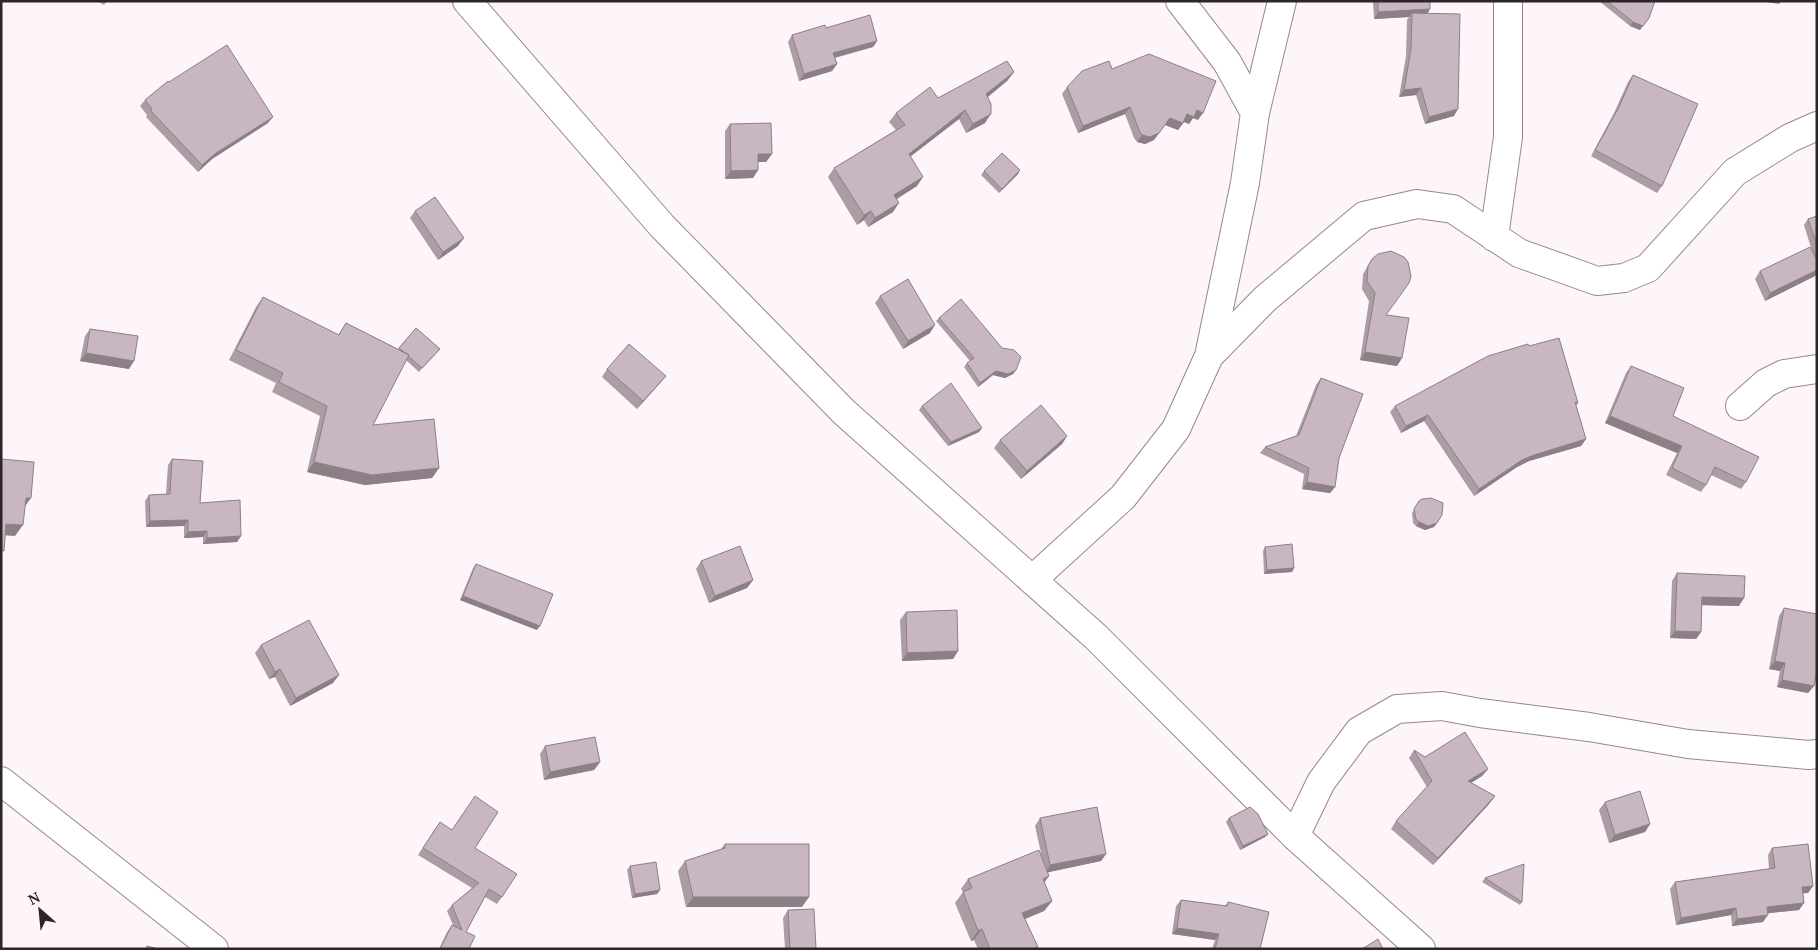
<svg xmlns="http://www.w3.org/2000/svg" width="1818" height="950" font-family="'Noto Serif',serif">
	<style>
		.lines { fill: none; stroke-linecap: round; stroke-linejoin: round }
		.minor-casing { stroke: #978690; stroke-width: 30 }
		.tertiary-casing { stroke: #978690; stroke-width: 30 }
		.minor { stroke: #fff; stroke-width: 28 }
		.tertiary { stroke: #fff; stroke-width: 28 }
		.wall { fill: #ac9da5 }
		.shaded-wall { fill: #8c7f86 }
		.building { fill: #c8b6c0; stroke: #8c7f86 }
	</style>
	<rect width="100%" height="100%" fill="#fdf5f9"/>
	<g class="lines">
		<g class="minor-casing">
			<path id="minor" d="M1255,113L1282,1
				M1494,237L1508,137V1
				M1209,356L1265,299L1364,216L1417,204L1453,209L1519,253L1597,281L1624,278L1648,268L1735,172L1790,138L1817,126
				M1740,406L1766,383L1784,374L1817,369
				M1032,580L1123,497L1176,429L1209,356L1245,183L1255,113L1227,62L1180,1
				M1,781L214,949
				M1295,836L1321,782L1359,731L1397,709L1442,706L1480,713L1589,727L1688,744L1809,755L1817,754"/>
		</g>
		<g class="tertiary-casing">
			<path id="tertiary" d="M467,1L662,226L844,412L1096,637L1295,836L1421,949"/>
		</g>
		<use href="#minor" class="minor"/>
		<use href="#tertiary" class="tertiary"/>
	</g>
	<path class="wall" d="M97,1H107L104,5Z
		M1373,1H1430L1428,13L1454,116L1425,124L1416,95L1399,97L1406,56L1407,20L1409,17L1374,19Z
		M1599,1H1655L1640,30L1630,26Z
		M826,28L877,41L873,47L835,58L837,64L832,71L799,81L788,42L792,35Z
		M1112,69L1198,120L1193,118L1189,124L1184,122L1178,130L1165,125L1154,140L1145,144L1137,142L1134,138L1125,114L1078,133L1062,94L1067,87Z
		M1014,72L1007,81L988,97L985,123L966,133L959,119L911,156L917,186L897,199L893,212L868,227L864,220L857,225L828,177L834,168L896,130L889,122L896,113Z
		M1633,75L1662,186L1657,193L1591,156L1614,113L1628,82Z
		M169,82L268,123L212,159L198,172L146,117L147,115L140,106L145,100Z
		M730,124L772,154L766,162H758V170L753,178L725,179V131Z
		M984,171L1018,174L999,193L981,175Z
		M415,211L458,246L438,260L410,218Z
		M1817,216V258H1816L1815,276L1765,301L1755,279L1760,271L1812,251L1804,225L1808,219Z
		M1372,259L1386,315L1402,358L1397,366L1360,360L1369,301L1362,289L1363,274Z
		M880,296L930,333L903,349L875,303Z
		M263,297L338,335L346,323L398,349L416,328L440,349L419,372L406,360L373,425L439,468L432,478L365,485L307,472L320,416L272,392L276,383L229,360L256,307Z
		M939,318L1016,370L1013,374L1005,378L993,375L978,387L964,367L967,363L970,361L936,321Z
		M90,329L129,369L80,361L85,336Z
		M1529,346L1578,403L1576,406L1586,439L1581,446L1529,461L1517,467L1474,496L1424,421L1401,433L1390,412L1395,406Z
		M1631,366L1673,416L1746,482L1741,489L1711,475L1706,485L1701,492L1666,475L1677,453L1605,423L1626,373Z
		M607,369L666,376L660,383L637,409L602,377Z
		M1321,378L1339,458L1335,487L1330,493L1302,489L1304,474L1260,453L1265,447L1296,436L1316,385Z
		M922,406L979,432L948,446L919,410Z
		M1067,436L1062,444L1021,479L994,448L1000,440Z
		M172,459L200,503L241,536L237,542L203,544V537L184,538V526L146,527L145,501L149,495L166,494L168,465Z
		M1419,501L1437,523L1434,527L1425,530L1416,526L1413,523L1412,513Z
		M1265,547L1294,568L1292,572L1264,574L1263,551Z
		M701,561L753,580L747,588L709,603L696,569Z
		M476,564L537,630L460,600L473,568Z
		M1677,573L1739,606L1702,605L1701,632L1696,639L1670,638L1672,581Z
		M1784,608L1814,686L1808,693L1777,687L1780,671L1769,669L1779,616Z
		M906,612L958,651L953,659L902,661L900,620Z
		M261,645L333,683L290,706L275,677L269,679L255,653Z
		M545,746L600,762L594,770L544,780L540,754Z
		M1414,750L1425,757L1488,769L1482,776L1471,783L1495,796L1489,804L1433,865L1391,829L1396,821L1427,787L1409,758Z
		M1605,802L1650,824L1645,832L1609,843L1599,810Z
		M1040,818L1106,854L1101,861L1048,872L1044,883L1052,901L1044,911L1025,919L1038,947L1036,949H978L974,940L971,941L955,903L963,892L961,889L968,879L1041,853L1035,826Z
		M1229,818L1268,834L1265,837L1240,850L1226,822Z
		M435,829L475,848L502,897L497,904L485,897L466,932L469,949H439L447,932L452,925H453L447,911L452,905L472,888L418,855Z
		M725,844L802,907H686L678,871L685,861L721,849Z
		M1772,848L1813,886L1808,893H1803L1804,903L1799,910L1768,913L1763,922L1732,926L1731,915L1676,925L1670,889L1675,882L1769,869L1768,855Z
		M630,866L660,890L657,894L632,898L627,870Z
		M1485,878L1522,902L1520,905L1482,882Z
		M1181,900L1225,906L1228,902L1260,949H1212L1215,940L1172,934L1176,906Z
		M788,910L816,949H785L783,918Z"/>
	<path class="shaded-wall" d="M1768,1H1781L1779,4L1767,2Z
		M1430,9L1426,16L1412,13L1409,17L1374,19L1378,12Z
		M1649,18L1640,30L1630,26L1633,22Z
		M877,41L873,47L829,59L833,53Z
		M837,64L832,71L799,81L804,74Z
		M1014,72L1007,81L980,103L986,94Z
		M1421,88L1416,95L1399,97L1404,90Z
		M1130,107L1125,114L1078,133L1083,126Z
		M1458,109L1454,116L1425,124L1429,117Z
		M965,110L959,119L902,163L909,154Z
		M1197,110L1203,113L1198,120L1193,118L1189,124L1182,121L1187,114Z
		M991,114L985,123L966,133L973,124Z
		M273,117L268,123L212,159L198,172L202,165L216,153Z
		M1170,118L1183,123L1178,130L1165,125L1154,140L1145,144L1137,142L1142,135Z
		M758,154H772L766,162H753Z
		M758,170L753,178L725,179L731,171Z
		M1020,170L1018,174L999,193L1002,189Z
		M923,177L917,186L888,204L894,195Z
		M899,203L893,212L868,227L875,218Z
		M871,211L864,220L857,225L864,215Z
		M464,238L458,246L438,260L443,252Z
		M1817,270V274L1815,276L1765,301L1770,293Z
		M935,325L930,333L903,349L908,341Z
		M1365,352L1402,358L1397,366L1360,360Z
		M86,353L134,361L129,369L80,361Z
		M1016,370L1013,374L1005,378L993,375L978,387L980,383L996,371Z
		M666,376L660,383L637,409L643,401Z
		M1428,415L1424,421L1401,433L1406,426Z
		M1610,416L1682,446L1677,453L1605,423Z
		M982,428L979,432L948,446L951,442Z
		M1067,436L1062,444L1021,479L1027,471Z
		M1586,439L1581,446L1529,461L1517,467L1474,496L1479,489L1522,460L1534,455Z
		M314,462L439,468L432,478L365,485L307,472Z
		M1307,482L1335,487L1330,493L1302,489Z
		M26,498H31L23,509Z
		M188,520L184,526L146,527L150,521Z
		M1419,522L1437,523L1434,527L1425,530L1416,526Z
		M6,524L23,525L15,536L1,535Z
		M207,531L203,537L184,538L188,532Z
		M241,536L237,542L203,544L207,538Z
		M1294,568L1292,572L1264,574L1267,570Z
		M753,580L747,588L709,603L715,596Z
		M463,596L540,626L537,630L460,600Z
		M1702,597L1744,598L1739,606L1697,605Z
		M1675,631L1701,632L1696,639L1670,638Z
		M958,651L953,659L902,661L907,653Z
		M1775,661L1785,663L1780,671L1769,669Z
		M280,669L275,677L269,679L275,672Z
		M339,675L333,683L290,706L296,698Z
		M1782,680L1814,686L1808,693L1777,687Z
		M600,762L594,770L544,780L550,772Z
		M1488,769L1482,776L1463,788L1468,781Z
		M1495,796L1489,804L1433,865L1438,858Z
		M1650,824L1645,832L1609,843L1615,835Z
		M1268,834L1265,837L1240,850L1243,846Z
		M1106,854L1101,861L1045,873L1050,865Z
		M1049,876L1042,886L1043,879Z
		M1813,886L1808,893L1797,894L1802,887Z
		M660,890L657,894L632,898L635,894Z
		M693,897H809L802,907H686Z
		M1052,901L1044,911L1015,923L1022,913Z
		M1804,903L1799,910L1762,914L1767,907Z
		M1736,908L1731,915L1676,925L1681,918Z
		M1768,915L1763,922L1732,926L1737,919Z
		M1177,928L1219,934L1215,940L1172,934Z
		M982,929L974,940L971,941L978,931Z"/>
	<path class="building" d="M1378,1H1430V9L1378,12Z
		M1607,1H1655L1649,18L1643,26L1633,22Z
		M1412,13L1460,14L1458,109L1429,117L1421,88L1404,90L1411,49Z
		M870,15L877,41L833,53L837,64L804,74L792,35L825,25L826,28Z
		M227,45L273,117L216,153L202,165L150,110L152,109L145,100L168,81L169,82Z
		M1149,54L1216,81L1203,113L1197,110L1194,117L1187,114L1183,123L1170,118L1159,133L1150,137L1142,135L1139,130L1130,107L1083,126L1067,87L1082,71L1109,61L1112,69Z
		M1007,61L1014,72L986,94L991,104V114L973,124L965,110L909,154L923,177L894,195L899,203L875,218L871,211L864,215L834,168L905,125L896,113L930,87L938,98Z
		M1633,75L1698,104L1662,186L1595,150L1619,107Z
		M771,123L772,154H758V170L731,171L730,124Z
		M1002,153L1020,170L1002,189L984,171Z
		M435,197L464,238L443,252L415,211Z
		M1817,216V245L1808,219Z
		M1810,247L1817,260V270L1770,293L1760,271Z
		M1391,251L1404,257L1408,262L1411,276L1409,283L1386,315L1409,318L1402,358L1365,352L1375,293L1367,281L1368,266L1372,259L1378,254Z
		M908,279L935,325L908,341L880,296Z
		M263,297L339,335L346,323L409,355L373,425L434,419L439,468L372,475L314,462L327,406L279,382L283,373L236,350Z
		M961,299L1002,348L1014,350L1021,357L1016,370L1008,374L996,371L980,383L967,363L974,358L939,318Z
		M416,328L440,349L422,368L408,356L409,355L404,352L399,348Z
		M90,329L138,336L134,361L86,353Z
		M1559,338L1578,403L1575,402L1586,439L1534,455L1522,460L1479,489L1428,415L1406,426L1395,406L1488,356L1528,344L1529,346Z
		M629,344L666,376L643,401L607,369Z
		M1631,366L1684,388L1673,416L1759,457L1746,482L1715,467L1706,485L1672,468L1682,446L1610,416Z
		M1321,378L1363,394L1339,458L1335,487L1307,482L1309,468L1265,447L1299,435Z
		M951,383L982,428L951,442L922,406Z
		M1041,405L1067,436L1027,471L1000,440Z
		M1,459L34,462L31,498H26L23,525L6,524L4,551L1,550Z
		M172,459L203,461L200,503L240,500L241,536L207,538V531L188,532V520L150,521L149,495L170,494Z
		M1431,498L1443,503L1442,515L1437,523L1428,526L1419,522L1416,519L1414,509L1419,501L1422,499Z
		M1292,544L1294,568L1267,570L1265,547Z
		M740,546L753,580L715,596L701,561Z
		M476,564L553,594L540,626L463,596Z
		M1677,573L1745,576L1744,598L1702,597L1701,632L1675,631Z
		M1784,608L1817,614V670L1814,686L1782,680L1785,663L1775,661Z
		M957,610L958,651L907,653L906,612Z
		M309,620L339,675L296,698L280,669L275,672L261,645Z
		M1465,732L1488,769L1468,781L1495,796L1438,858L1396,821L1432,781L1414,750L1425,757Z
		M595,737L600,762L550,772L545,746Z
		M1640,791L1650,824L1615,835L1605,802Z
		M475,796L498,812L475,848L517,874L502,897L489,889L466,932L475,936L469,949H440L452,925L462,930L452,905L479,883L423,848L440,822L452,830Z
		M1097,807L1106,854L1050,865L1040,818Z
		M1250,807L1258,814L1268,834L1243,846L1229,818Z
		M725,844H809V897H693L685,861L725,848Z
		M1808,844L1813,886L1802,887L1804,903L1767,907L1768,915L1737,919L1736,908L1681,918L1675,882L1775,868L1772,848Z
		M1039,850L1049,876L1043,879L1052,901L1022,913L1038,947L1032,949H990L982,929L978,931L963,892L972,888L968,879Z
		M656,862L660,890L635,894L630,866Z
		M1524,864L1522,902L1485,878Z
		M1181,900L1227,906L1228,902L1269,912L1260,949H1215L1219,934L1177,928Z
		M814,909L816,949H790L788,910Z
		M1378,939L1383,949H1362Z
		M147,946L158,949H146Z"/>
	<rect width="1818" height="950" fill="none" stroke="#2c2529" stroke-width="5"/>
	<g transform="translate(40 910) rotate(333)" stroke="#fdf5f9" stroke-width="4" paint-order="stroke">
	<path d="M0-4L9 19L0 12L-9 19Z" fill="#2c2529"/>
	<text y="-8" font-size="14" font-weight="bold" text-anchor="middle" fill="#2c2529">N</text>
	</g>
</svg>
